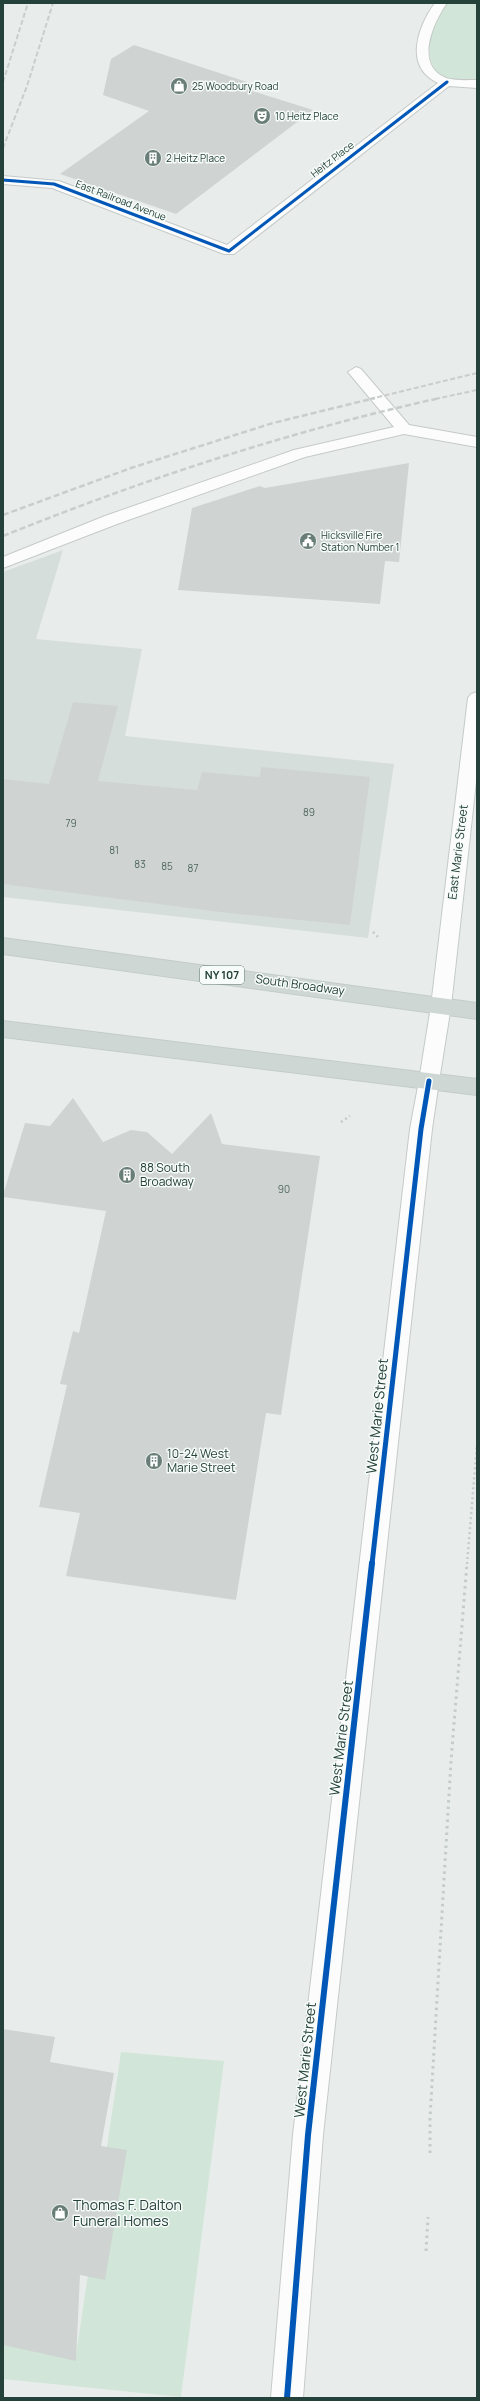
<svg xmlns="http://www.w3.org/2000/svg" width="480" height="2401" font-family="Manrope,sans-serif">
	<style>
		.built { fill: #d6dedb }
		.green { fill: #d1e6d8 }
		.building { fill: #cfd4d2 }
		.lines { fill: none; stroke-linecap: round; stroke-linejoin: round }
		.lane-casing { stroke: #c5cac8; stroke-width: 2 }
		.street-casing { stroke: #c5cac8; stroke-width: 2 }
		.secondary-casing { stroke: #c3cbc8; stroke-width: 2 }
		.primary-casing { stroke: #c3ccc9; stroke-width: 2 }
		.path-far1 { stroke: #c3ccca; stroke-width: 2.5; stroke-dasharray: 2 3; stroke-linecap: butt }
		.path { stroke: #c3ccca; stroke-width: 3; stroke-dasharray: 2.5 4; stroke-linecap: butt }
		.lane { fill: #fcfcfc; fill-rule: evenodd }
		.street { fill: #fcfcfc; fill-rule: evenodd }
		.secondary { fill: #fcfcfc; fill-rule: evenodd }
		.primary { fill: #cfd7d5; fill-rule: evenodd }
		.rail-far1 { stroke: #c9cdcc; stroke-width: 2; stroke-dasharray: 5 2.5; stroke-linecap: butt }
		.rail { stroke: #c9cdcc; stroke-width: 2.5; stroke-dasharray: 6 3; stroke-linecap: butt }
		.cycleway-far2-casing { stroke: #f7fbf9; stroke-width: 4.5 }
		.cycleway-far1-casing { stroke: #f7fbf9; stroke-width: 8 }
		.cycleway-casing { stroke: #f7fbf9; stroke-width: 9 }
		.cycleway-far2 { stroke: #0057b8; stroke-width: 3 }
		.cycleway-far1 { stroke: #0057b8; stroke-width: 5 }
		.cycleway { stroke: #0057b8; stroke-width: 6 }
		.labels { text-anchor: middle; stroke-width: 3; stroke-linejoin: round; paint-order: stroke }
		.far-poi-label { font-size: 10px; fill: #24423a; stroke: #f7fbf9; text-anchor: start }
		.far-street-label { font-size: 10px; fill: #24423a; stroke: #f7fbf9 }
		.number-label { font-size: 10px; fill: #506761 }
		.shield { fill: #f7fbf9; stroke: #637a73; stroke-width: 1 }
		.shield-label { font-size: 11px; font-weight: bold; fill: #24423a }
		.street-label { font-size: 12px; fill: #24423a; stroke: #f7fbf9 }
		.poi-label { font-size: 12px; fill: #24423a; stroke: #f7fbf9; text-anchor: start }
		.near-street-label { font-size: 14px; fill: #24423a; stroke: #f7fbf9 }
		.near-poi-label { font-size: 14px; fill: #24423a; stroke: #f7fbf9; text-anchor: start }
	</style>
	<rect width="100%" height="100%" fill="#e8edeb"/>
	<path class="built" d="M63,550L36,639L142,649L125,736L394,764L368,938L3,897V572Z"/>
	<path class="green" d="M447,3H477V81C467,81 449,83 441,76C419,58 433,20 447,3Z
		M121,2052L224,2061L181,2397L3,2379V2344L76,2355Z"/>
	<path class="building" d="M134,45L253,84L246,89L313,110L176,214L60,174L149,111L103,95L111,59Z
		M409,463L399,562L385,561L380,604L178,590L192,508L260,486L265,488Z
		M73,702L118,706L98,781L197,790L202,772L260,777L261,767L370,777L350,925L228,913L3,884V779L49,784Z
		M73,1098L103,1142L131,1130L147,1132L172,1154L211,1113L222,1144L320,1156L281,1415L266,1413L236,1600L66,1576L80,1513L39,1507L67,1385L60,1384L73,1331L79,1333L106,1211L3,1197V1195L25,1123L50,1126Z
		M3,2029L55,2037L50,2062L114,2073L101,2146L127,2150L105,2280L80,2275L76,2361L3,2345Z"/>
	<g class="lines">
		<g class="lane-casing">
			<path id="lane" d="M356,367L361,369L409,425L477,437V447L404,434L305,457L117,524L3,568V557L105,516L294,450L394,427L348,372Z"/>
		</g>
		<g class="street-casing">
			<path id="street" d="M435,3H447C433,23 414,65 446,78C456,81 467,80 477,80V88L449,86L234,254H224L52,188L3,184V176L59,181L227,245L438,83C403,67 418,26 435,3Z
				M429,1073L436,1075L439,1081L432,1129L323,2135L303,2398H271L293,2135L410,1129L419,1081L422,1075Z"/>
		</g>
		<g class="secondary-casing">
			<path id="secondary" d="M477,692V773L451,1006L439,1081L436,1087L429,1089L422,1087L419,1081L431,1006L468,698L471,694Z"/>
		</g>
		<g class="primary-casing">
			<path id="primary" d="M3,938L477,1003V1019L3,954Z
				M3,1021L477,1079V1095L3,1037Z"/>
		</g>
		<path class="path-far1" d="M373,932L379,938
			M341,1122L350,1116
			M467,1564L477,1444"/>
		<path class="path" d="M430,2153V2118L451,1761L467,1563
			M426,2251L428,2217"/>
		<use href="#lane" class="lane"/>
		<use href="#street" class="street"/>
		<use href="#secondary" class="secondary"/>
		<use href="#primary" class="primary"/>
		<path class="rail-far1" d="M3,82L28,3
			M3,148L27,86L53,3
			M370,399L477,373
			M435,399L477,390"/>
		<path class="rail" d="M3,515L131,468L273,423L375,398
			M3,536C145,479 290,431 440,398"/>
		<g class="cycleway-far2-casing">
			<path id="cycleway-far2" d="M3,180L54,184L229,251L447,82"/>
		</g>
		<g class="cycleway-far1-casing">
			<path id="cycleway-far1" d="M372,1564L421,1129L429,1081"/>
		</g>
		<g class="cycleway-casing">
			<path id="cycleway" d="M287,2398L308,2135L372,1563"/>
		</g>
		<use href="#cycleway-far2" class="cycleway-far2"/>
		<use href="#cycleway-far1" class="cycleway-far1"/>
		<use href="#cycleway" class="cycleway"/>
	</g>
	<defs>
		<g id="shop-disc" transform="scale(0.9)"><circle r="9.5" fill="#697e78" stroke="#f7fbf9"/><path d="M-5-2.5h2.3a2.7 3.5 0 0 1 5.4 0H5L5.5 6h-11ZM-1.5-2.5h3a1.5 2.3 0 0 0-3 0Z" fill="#fff"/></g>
		<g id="theatre-disc" transform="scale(0.9)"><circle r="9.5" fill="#697e78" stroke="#f7fbf9"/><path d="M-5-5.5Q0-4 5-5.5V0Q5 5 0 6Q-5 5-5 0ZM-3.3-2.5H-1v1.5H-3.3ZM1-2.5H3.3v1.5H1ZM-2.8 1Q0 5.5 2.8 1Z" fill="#fff"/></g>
		<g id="building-disc" transform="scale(0.9)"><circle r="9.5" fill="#697e78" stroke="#f7fbf9"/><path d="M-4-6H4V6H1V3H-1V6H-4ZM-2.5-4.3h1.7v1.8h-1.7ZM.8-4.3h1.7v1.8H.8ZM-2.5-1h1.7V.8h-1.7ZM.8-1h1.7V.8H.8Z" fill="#fff"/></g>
		<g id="civic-disc" transform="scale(0.9)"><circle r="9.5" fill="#697e78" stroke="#f7fbf9"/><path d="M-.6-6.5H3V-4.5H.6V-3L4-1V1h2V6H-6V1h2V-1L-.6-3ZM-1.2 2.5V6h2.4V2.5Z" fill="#fff"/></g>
	</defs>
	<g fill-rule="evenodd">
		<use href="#shop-disc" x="179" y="86"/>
		<use href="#theatre-disc" x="262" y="116"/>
		<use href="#building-disc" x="153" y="158"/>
		<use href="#civic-disc" x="308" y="541"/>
		<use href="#building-disc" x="127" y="1175"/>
		<use href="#building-disc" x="154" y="1461"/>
		<use href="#shop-disc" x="60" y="2213"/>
	</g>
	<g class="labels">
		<g class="far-poi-label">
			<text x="192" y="90">25 Woodbury Road</text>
			<text x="275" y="120">10 Heitz Place</text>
			<text x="166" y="162">2 Heitz Place</text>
			<text x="321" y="539">Hicksville Fire<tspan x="321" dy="12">Station Number 1</tspan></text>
		</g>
		<g class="far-street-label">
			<text transform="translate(332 159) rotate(-38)" y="4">Heitz Place</text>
			<text transform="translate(121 200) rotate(21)" y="4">East Railroad Avenue</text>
		</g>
		<g class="number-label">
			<text x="309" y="816">89</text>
			<text x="71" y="827">79</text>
			<text x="114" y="854">81</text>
			<text x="140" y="868">83</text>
			<text x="167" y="870">85</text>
			<text x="193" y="872">87</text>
			<text x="284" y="1193">90</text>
		</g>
		<rect class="shield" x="200" y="966" width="44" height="18" rx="3"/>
		<g class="shield-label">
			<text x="222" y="979">NY 107</text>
		</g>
		<g class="street-label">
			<text transform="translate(458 852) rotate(-83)" y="4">East Marie Street</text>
			<text transform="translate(300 985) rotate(8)" y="4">South Broadway</text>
		</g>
		<g class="poi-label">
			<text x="140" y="1172">88 South<tspan x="140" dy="14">Broadway</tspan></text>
			<text x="167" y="1458">10-24 West<tspan x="167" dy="14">Marie Street</tspan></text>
		</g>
		<g class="near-street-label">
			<text transform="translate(377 1416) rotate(-84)" y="5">West Marie Street</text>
			<text transform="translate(341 1738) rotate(-83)" y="5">West Marie Street</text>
			<text transform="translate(305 2060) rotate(-84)" y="5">West Marie Street</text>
		</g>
		<g class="near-poi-label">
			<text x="73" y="2210">Thomas F. Dalton<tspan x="73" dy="16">Funeral Homes</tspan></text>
		</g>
	</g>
	<rect width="480" height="2401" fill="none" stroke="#24423a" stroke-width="8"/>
</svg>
